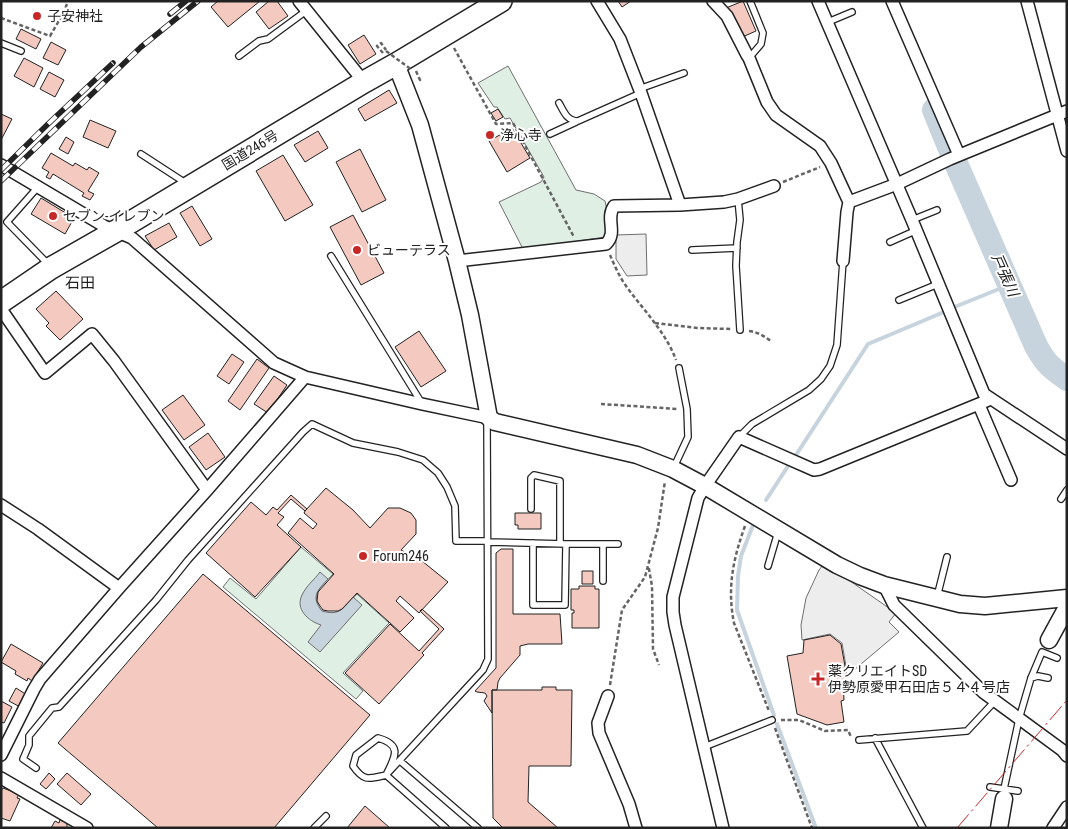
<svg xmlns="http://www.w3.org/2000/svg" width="1068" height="829" font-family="'Roboto Condensed','Noto Sans JP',sans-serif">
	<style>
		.green { fill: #e0efe3; stroke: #6f6f6f }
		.parking { fill: #ededed; stroke: #6f6f6f }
		.water { fill: #c7d3dd; stroke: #6f6f6f }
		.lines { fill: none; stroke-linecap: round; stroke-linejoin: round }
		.stream { stroke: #c7d3dd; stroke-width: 4 }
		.river { stroke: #c7d3dd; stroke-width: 24 }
		.building { fill: #f3c9c0; stroke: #222 }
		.lane-casing { stroke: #222; stroke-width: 8 }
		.street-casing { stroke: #222; stroke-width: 14 }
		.secondary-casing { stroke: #222; stroke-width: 19 }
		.highway-casing { stroke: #222; stroke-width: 24 }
		.path { stroke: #646464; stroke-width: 2.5; stroke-dasharray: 4 2.5; stroke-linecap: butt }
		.lane { stroke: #fff; stroke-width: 5.5 }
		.street { stroke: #fff; stroke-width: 11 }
		.secondary { stroke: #fff; stroke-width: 16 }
		.highway { stroke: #fff; stroke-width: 21 }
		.rail-casing { stroke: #222; stroke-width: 5.5 }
		.rail { stroke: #fff; stroke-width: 4; stroke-dasharray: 11; stroke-linecap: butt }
		.path-bridge { stroke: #646464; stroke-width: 2.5; stroke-dasharray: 4 2.5; stroke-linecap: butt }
		.power { stroke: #c62828; stroke-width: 1; stroke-dasharray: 18 4 2.5 4; stroke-linecap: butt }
		.poi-dot { fill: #c62828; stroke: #fff; stroke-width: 2 }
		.labels { text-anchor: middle; stroke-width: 4; stroke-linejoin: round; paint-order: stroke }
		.poi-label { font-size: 14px; fill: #222; stroke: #fff; text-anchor: start }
		.street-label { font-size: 14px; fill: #222; stroke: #fff }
		.water-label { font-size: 15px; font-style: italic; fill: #222; stroke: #fff }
		.neighbourhood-label { font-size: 15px; fill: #222; stroke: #fff }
	</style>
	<rect width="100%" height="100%" fill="#fff"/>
	<path class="green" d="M508,66L576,190L594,194L605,201L611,228L606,237L523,249L499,202L541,182L544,177L510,118L505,119L497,107H494L478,83Z
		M301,547L333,574C322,586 309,595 322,611C341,617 346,606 357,594L389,623L343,673L363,691L356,699L223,587L230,578L256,599Z"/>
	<path class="parking" d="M646,234L647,275L627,276L616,259V235Z
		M823,565L850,581L896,613L889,622L899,632L854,670L850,666H846L842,643L830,634L802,640L801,625L806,598L819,570Z"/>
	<path class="water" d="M320,572L328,579C318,590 310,596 322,611C339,616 343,609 353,597L362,605L320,652L308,642L321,625C308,621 295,609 302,595C306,586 315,579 320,572Z"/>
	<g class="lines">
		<path class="stream" d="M952,308L1009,285
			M796,455L868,344L944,312
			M766,500L790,463
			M753,525L741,556L738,576L737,610L774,715
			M777,724L816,828"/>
		<path class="river" d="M934,110L952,154
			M955,161L1036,346C1046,364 1050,367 1067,379"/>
	</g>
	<path class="building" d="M218,1H260L228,27L211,7Z
		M269,1H277L288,16L269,29L256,12Z
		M618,1H631L622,7Z
		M743,1L756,31L740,38L726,8Z
		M21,29L41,39L36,49L16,39Z
		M364,35L376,54L360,64L348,45Z
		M51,42L66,50L58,65L43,58Z
		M24,58L43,68L34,87L14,76Z
		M49,72L64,80L55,97L40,89Z
		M389,90L397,103L365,121L358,109Z
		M498,109L503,117L496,121L491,113Z
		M1,114L12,119L1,140Z
		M90,120L116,131L108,148L83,137Z
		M512,128L530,158L507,172L489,141Z
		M318,131L328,148L305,162L294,145Z
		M66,137L74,142L68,154L59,149Z
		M360,149L386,200L362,212L336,162Z
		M51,153L73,166L75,163L87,170L89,167L99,173L88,191L94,194L90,200L82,196L84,193L53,174L50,179L46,177L49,172L42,168Z
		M283,155L313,205L285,221L256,171Z
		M41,198L74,218L65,234L31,214Z
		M192,206L212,239L200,246L180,213Z
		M353,215L384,273L361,285L330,227Z
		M169,223L177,237L154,250L145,236Z
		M56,291L83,319L60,340L46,326L49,323L36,309Z
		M419,331L446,371L421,387L395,347Z
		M232,354L244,362L229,384L217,376Z
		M257,359L269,368L240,410L228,401Z
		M274,376L287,385L268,413L254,404Z
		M183,395L205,425L184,440L162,410Z
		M208,433L225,457L206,470L189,447Z
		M326,488L353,510L370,528L388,508H400L411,513L416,520V534L401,550L422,561L448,582L419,613L400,596L396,601L414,618L400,632L357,593L342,609L338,611H328L323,610L320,606L317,601L318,592L334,574L288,533L300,518L313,529L317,524L304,513L305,511Z
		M291,495L307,509L305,511L291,499L278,513L284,517L277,525L301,547L255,597L206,553L251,502L266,515L273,507L277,510Z
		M515,513H541V529H518V525H515Z
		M501,549H513V614H560L562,644H528L520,646V655L500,678L498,682L497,690H492V713L484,701L487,696L485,693L477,692L475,691L496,668V553Z
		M582,571H593V584H582Z
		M203,574L370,715L274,828H158L58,743Z
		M579,586H595V589H599V628H572V613H574V610H571V589H579Z
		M422,609L444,629L422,653L424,655L379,704L345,673L390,624L419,651L439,629L420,611Z
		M830,635L841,644L847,677L843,682L844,700L841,701L844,722L827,725L797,714L787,656L803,653L804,640Z
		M11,644L43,663L32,681L28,678L27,681L15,674L16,671L1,662Z
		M542,687H556V690H572L571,766H529L528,802L558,828H503L493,818L492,690H542Z
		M16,688L27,695L20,707L9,701Z
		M1,701L12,707L4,723L1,722Z
		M49,773L55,779L46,789L40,784Z
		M67,773L91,794L81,805L57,784Z
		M3,788L19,794L17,798L20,799L10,821L1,818V791Z
		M365,806L390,828H347Z
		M60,820L67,823V828H51L55,821L59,823Z"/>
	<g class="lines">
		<g class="lane-casing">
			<path id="lane" d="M828,22L852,12
				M1,43L21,51
				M239,56L259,41L268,39L306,11
				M749,58L761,44L763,33L750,1
				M639,89L684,73
				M559,103C564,112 567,121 578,121L641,93
				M550,134L576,122
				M141,154L181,180L184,185
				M38,187L7,222L48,264
				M738,199L740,220L737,242L736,266L740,330
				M912,220L937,210
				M890,242L917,230
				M692,250L737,248
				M331,256L421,402
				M899,300L938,284
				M739,437L752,424L809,390L821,379L830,366L837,345L843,261
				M674,467L688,437L687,409L679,368
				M1061,499L1067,490
				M531,509V478L534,475L560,481V544
				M487,542L566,544L565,605H533V543
				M566,544H603V581
				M603,544H618
				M768,566L778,532
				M937,597L947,557
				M1031,678L1038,676L1048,678
				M875,738L923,828
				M859,740L967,731L995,701
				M704,747L772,720
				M400,761L478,828
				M36,768L23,759L29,745V736L52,708L59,707L156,600L188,560L303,432L312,424L353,443L398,452L423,460L438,473L447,487L455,506L456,541H487
				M990,787L1004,789
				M1018,791L1004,789L1019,719L1031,678L1042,652L1057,658
				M314,828L326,816
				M446,828L386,775C395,757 403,745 378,738L356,755L353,766C364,782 369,779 386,775L483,670L488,659L487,420"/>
		</g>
		<g class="street-casing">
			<path id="street" d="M299,1L364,82
				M597,1L620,39L641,93L680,205L724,202L738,199L774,186
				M713,1L727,16L747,55L749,58L767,102L776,115L820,146L831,163L849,202L897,184L950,159L1067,111
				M818,1L912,220L984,394L1067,449
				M892,1L959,155
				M1027,1L1067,151
				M1,165L104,226L132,238L274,363L305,377L422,404L489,418
				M457,261L606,244C618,232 605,219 614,206L680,205
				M843,261L847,212L849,202
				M1,309L45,373L92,334L114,361L207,490
				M979,405L1011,480
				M1,505L38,529L119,588
				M884,585L894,605L983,692L1062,750L1067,756
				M608,696L598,723L599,733L629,804L636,828
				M1,755L34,689L40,679L119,588L207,490L305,377
				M1,778L87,828
				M723,828L675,625L673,612V597L698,498L705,486L739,437L814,470L820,469L991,399
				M1053,828L1067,807"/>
		</g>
		<g class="secondary-casing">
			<path id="secondary" d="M396,64L420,125L457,261L470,315L489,418L495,422L637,455L673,469L705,486L837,565L860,576L884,585L960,604L985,606L1067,598
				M1049,640L1067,607
				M999,828L1004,799"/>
		</g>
		<g class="highway-casing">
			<path id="highway" d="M1,302L51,268L116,231L364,82L396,64L501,1"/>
		</g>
		<path class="path" d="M1,18L50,36L64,12L68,1
			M454,48L496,124L513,123L574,237
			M383,53L377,46L381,43L386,50
			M416,71L420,80H418
			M783,182L820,167
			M610,255C614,264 618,274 624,283C641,308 665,330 676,360
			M655,323L697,328L731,329
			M749,331C758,332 764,336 772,342
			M601,404L678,409
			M745,526C733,559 727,588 734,623L769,711
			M648,569H649L652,586L653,649L659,665
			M610,685L622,610L645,577L658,528L665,481
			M781,720H799L825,731L848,730L851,737
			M775,728L812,828"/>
		<use href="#lane" class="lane"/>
		<use href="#street" class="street"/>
		<use href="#secondary" class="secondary"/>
		<use href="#highway" class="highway"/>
		<g class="rail-casing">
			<path id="rail" d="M170,14L186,1
				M1,170L48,124L113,63
				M1,181L141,47L198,1"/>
		</g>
		<use href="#rail" class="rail"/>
		<path class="path-bridge" d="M386,51L412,70"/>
		<path class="power" d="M957,828L1067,700"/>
	</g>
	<g class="poi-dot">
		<circle cx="37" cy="16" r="5"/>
		<circle cx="490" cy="135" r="5"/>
		<circle cx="53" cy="216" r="5"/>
		<circle cx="357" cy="250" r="5"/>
		<circle cx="363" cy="556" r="5"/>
		<path d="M815.5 671.5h5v5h5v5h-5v5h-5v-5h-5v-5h5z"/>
	</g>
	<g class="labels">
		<g class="poi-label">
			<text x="47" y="21">子安神社</text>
			<text x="500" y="140">浄心寺</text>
			<text x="63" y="221">セブン-イレブン</text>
			<text x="367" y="255">ビューテラス</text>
			<text x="373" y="561">Forum246</text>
			<text x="828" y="676">薬クリエイトSD<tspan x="828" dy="16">伊勢原愛甲石田店５４４号店</tspan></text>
		</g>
		<g class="street-label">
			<text transform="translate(250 150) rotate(-31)" y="5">国道246号</text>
		</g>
		<g class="water-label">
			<text transform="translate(1005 275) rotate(66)" y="5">戸張川</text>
		</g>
		<g class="neighbourhood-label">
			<text x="80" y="288">石田</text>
		</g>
	</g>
	<rect width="1068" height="829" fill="none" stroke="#222222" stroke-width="5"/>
</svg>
